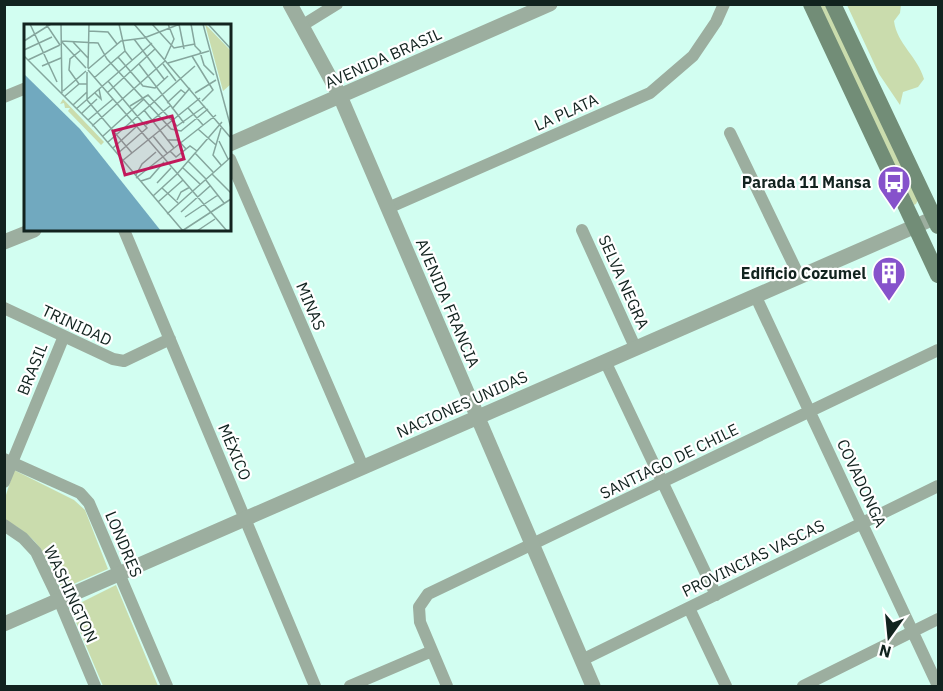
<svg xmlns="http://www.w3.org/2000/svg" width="943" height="691" font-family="'IBM Plex Sans',sans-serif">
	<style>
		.green { fill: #cadcad }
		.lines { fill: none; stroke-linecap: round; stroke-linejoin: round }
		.minor { stroke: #9cae9f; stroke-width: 12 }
		.tertiary { stroke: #9cae9f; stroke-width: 15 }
		.secondary { stroke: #728d77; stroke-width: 16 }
		.labels { text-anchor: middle; stroke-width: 4.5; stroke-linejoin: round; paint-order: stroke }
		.street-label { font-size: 16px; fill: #12231f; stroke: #fff }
		.poi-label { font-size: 16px; font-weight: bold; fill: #12231f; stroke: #fff; text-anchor: end }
		.inset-road { fill: none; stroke: #85a69d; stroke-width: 1.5 }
		.view { fill: #c2185b; fill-opacity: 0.15; stroke: #c2185b; stroke-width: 3 }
		.inset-edge { fill: none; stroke: #12231f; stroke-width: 3 }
	</style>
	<rect width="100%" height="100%" fill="#d2fef1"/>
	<path class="green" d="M817,5H826L918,200L916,204L914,205Z
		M847,5H901L900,13L894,21C897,44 918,57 924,79L918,87L903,92L900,105L879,74Z
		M14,470L74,500L85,510L108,569L62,589C46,556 40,538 5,520V498Z
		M116,585L158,686H103L70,608Z"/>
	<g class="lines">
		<path class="minor" d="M303,25L337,4
			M4,97L26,88
			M730,133L799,276
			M230,159L363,467
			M388,208L650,93L693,56L716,22L724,4
			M124,230L315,686
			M582,230L635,347
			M755,295L938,686
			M4,308L113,359L124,361L170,339
			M605,361L716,595
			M4,459L80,493L89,503L167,686
			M4,482L64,336
			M4,525L23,538L36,552L59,600L95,686
			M689,608L726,686
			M582,660L938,486
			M350,686L432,651
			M447,686L420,622L419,607L428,594L938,350
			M803,686L938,619"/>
		<path class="tertiary" d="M290,4L340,96L593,686
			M230,144L550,4
			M4,242L34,230
			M4,624L934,218"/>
		<path class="secondary" d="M811,4L938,275
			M833,4L938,226"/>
	</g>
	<defs>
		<g id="bus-pin" transform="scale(1.725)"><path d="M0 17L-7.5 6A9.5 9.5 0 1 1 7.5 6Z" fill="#8652cb" stroke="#fff"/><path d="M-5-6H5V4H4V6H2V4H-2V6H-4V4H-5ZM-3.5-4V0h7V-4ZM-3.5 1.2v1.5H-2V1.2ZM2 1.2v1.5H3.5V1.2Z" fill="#fff"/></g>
		<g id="building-pin" transform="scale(1.725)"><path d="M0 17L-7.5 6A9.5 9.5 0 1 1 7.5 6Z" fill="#8652cb" stroke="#fff"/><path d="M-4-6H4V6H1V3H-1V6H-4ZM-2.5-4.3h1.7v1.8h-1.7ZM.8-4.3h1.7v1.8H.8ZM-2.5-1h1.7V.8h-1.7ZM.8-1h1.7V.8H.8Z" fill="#fff"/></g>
	</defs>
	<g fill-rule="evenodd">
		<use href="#bus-pin" x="894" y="182"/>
		<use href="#building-pin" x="889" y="273"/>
	</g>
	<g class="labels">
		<g class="street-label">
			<text transform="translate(383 58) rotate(-24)" y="6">AVENIDA BRASIL</text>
			<text transform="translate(566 112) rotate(-24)" y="6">LA PLATA</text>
			<text transform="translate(624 282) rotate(66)" y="6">SELVA NEGRA</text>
			<text transform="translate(448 303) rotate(67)" y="6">AVENIDA FRANCIA</text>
			<text transform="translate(311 306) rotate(67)" y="6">MINAS</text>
			<text transform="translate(77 325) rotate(25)" y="6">TRINIDAD</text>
			<text transform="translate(32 369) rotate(-68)" y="6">BRASIL</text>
			<text transform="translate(462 404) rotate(-24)" y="6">NACIONES UNIDAS</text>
			<text transform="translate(235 452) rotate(67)" y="6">MÉXICO</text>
			<text transform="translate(669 461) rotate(-26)" y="6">SANTIAGO DE CHILE</text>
			<text transform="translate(862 483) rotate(65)" y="6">COVADONGA</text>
			<text transform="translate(124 544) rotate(67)" y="6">LONDRES</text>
			<text transform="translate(753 558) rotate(-26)" y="6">PROVINCIAS VASCAS</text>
			<text transform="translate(71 594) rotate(65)" y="6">WASHINGTON</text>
		</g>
		<g class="poi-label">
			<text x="871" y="188">Parada 11 Mansa</text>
			<text x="866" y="279">Edificio Cozumel</text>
		</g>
	</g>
	<g transform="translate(24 24)">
		<rect width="207" height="207" fill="#d2fef1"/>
		<path d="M181,0L207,27V60L199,67ZM39,75L80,118L77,121L44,87L46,84H41L40,79L36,80Z" fill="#cadcad"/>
		<path d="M0,50L56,105L137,207H0Z" fill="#71a9bf"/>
		<path class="inset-road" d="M6,0L33,58M22,0L36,21M37,0L38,69M95,0L101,27L108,36M110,0L206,113M128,0L150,24L171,20M155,0L160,25M167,0L171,22L177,28M179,0L207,104M184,0L207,25M65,7L84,8L93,20M110,15L140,55M0,17L27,0M37,17L74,19L83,35L147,105L157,107L184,85M37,17L62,44M49,18L64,34M0,26L28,13M57,26L46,35L45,46L55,60H63M176,28L180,41L190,51M0,32L69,101L159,207M168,32L189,66L178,77M94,33L119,62L131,64L144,52M141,35L150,15L144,0M4,36L36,21M144,39L185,27M115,40L160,99M139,40L152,57M18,42L37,34M64,44L65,0M64,45L97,17L120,14L156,0M64,46L203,207M70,54L101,27M84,57L123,104L93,130M39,67L62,47M71,69L77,75L75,65M83,69L131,25M171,69L192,56M41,72L55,60M63,75V48M63,76L108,129M143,79L157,66L161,69M49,81L63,68M106,82L124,71L153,102L181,82M164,84L179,101M52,85L128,19M148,85L166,64M120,86L150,124M58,89L73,75M64,96L89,75M122,101L146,82M68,102L141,37M197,104L189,131L197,141M174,105L192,121M79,112L120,75M129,112L143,129M143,116H154L162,125M195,117L204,135M84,118L171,42M89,124L112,103M146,127L152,133L166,122L173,127M171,129L189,148M98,137L176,74M164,137L182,155M159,144L176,160M188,150L207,169M112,151L118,140L132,128M112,154L192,91M181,155L200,179M117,157L126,154L140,138M133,159L147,144M138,164L154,179M129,172L153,150L198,98M153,176L157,168L166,163M134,178L159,156M157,188L186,162M143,190L207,133M161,193L194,171M158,207L207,175M173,207L191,195"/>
		<path class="view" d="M148,92L160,135L101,151L89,107Z"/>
		<rect width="207" height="207" class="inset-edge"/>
	</g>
	<rect width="943" height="691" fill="none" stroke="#12231f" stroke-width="12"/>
	<g transform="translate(889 637) rotate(195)" stroke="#ffffff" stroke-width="4.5" paint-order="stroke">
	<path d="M0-4.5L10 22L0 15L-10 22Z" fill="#12231f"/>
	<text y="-9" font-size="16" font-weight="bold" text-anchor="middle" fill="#12231f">N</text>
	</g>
</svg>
